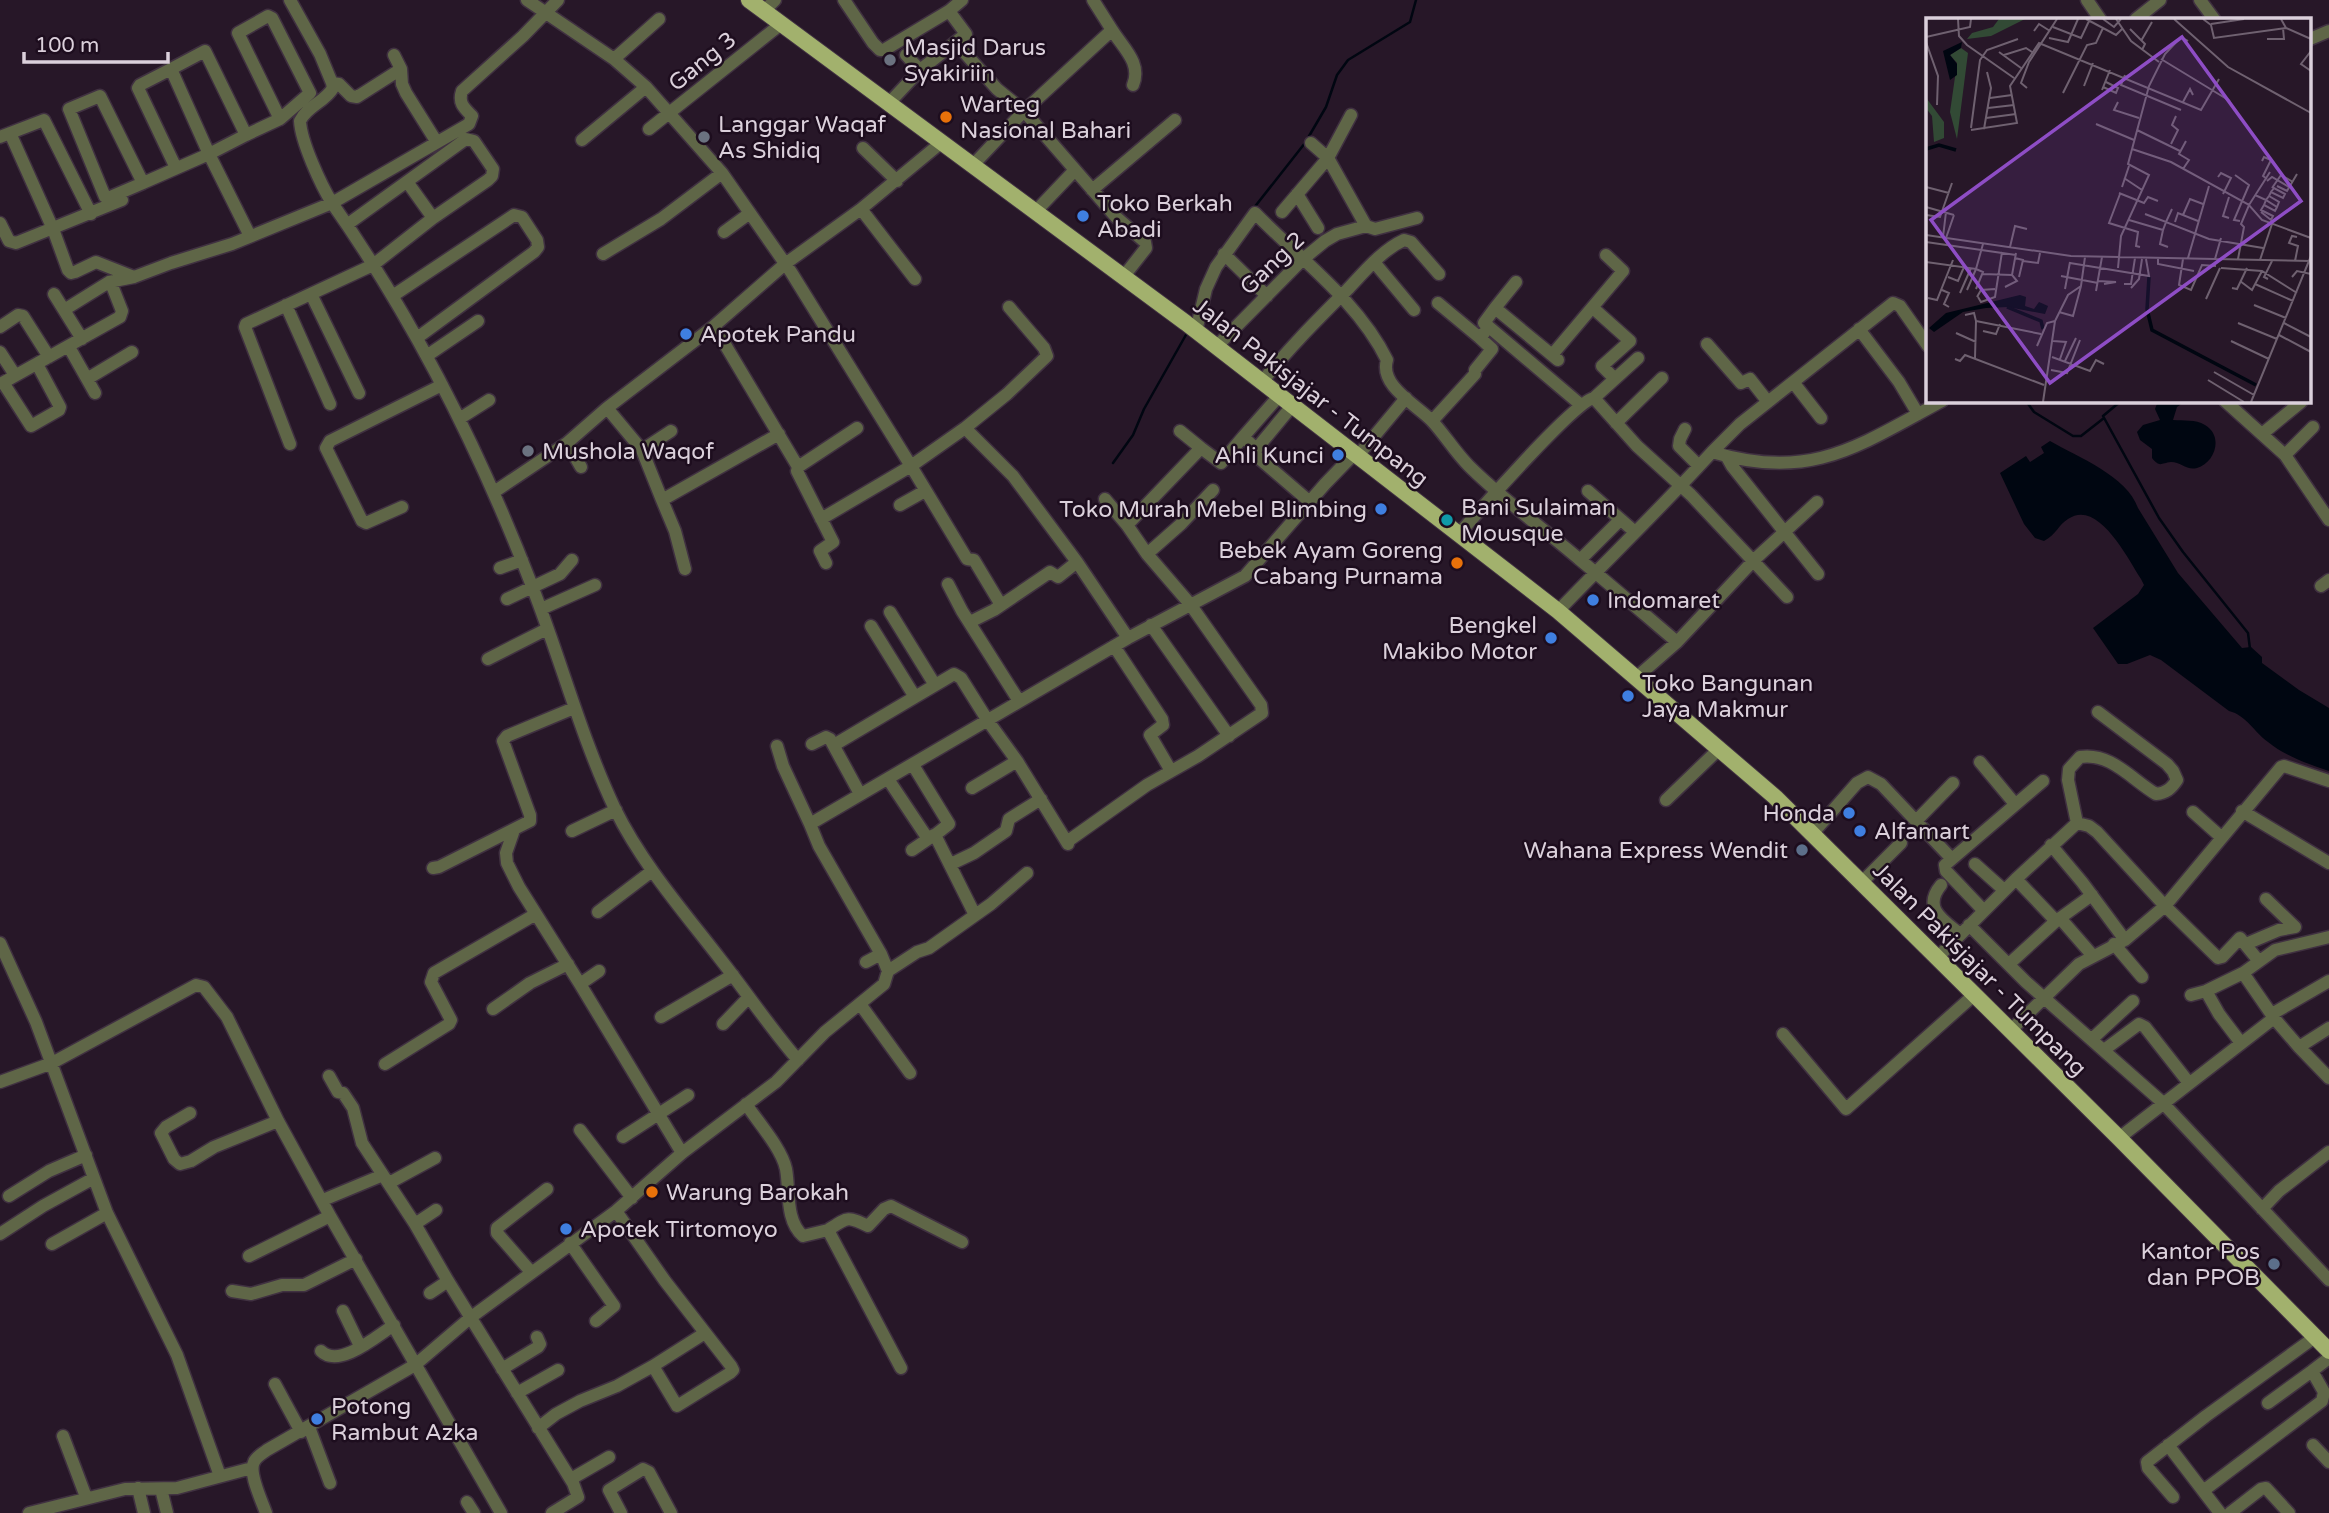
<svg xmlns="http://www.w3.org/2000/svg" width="2329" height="1513" font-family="'Varela Round',sans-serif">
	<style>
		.water { fill: #000611 }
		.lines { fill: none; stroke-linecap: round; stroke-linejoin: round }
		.stream { stroke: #000611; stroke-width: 2.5 }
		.minor-casing { stroke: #403141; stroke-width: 15 }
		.major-casing { stroke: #403141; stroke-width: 18 }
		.minor { stroke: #5f6647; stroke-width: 12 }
		.major { stroke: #a2b16d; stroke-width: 16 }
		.worship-dot { fill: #6b7280; stroke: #1d0d1e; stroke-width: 2.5 }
		.food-dot { fill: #e8710a; stroke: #1d0d1e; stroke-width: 2.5 }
		.shop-dot { fill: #3f7fe0; stroke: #1d0d1e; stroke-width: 2.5 }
		.culture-dot { fill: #0f9aa8; stroke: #1d0d1e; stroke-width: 2.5 }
		.service-dot { fill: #5c6f8a; stroke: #1d0d1e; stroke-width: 2.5 }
		.labels { text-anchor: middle; stroke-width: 5; stroke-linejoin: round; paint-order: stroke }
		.poi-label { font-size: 23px; fill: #dbd0db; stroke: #1d0d1e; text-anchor: start }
		.street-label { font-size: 23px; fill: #dbd0db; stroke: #1d0d1e }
		.inset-river { fill: none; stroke: #000611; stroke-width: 3.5 }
		.inset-road { fill: none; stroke: #6f6170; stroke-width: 2 }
		.view { fill: #8e4dc5; fill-opacity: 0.15; stroke: #8e4dc5; stroke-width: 3.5 }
		.inset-edge { fill: none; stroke: #dbd0db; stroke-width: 3.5 }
	</style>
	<rect width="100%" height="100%" fill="#271728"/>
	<path class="water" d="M2158,401H2186L2177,407L2173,420C2184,421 2195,419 2205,425C2224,436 2215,463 2197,468C2187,471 2181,462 2171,462C2161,463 2160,468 2152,458V449L2140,440L2137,432L2143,425L2160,420L2155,409Z
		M2050,441C2078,457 2127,476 2138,508L2178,573L2242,648L2251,647L2262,657V663L2299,690L2329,708V771C2308,764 2285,756 2268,742C2254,732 2246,715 2229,711L2161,660L2150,655L2127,664H2118L2093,628L2138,594L2144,585L2141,579C2128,559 2098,498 2068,519C2058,525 2057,534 2044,541L2035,538L2024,524L2000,473L2026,456L2030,462L2044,453L2041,447Z"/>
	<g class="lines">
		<path class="stream" d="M1253,209L1305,143L1326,107L1337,75L1348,60L1410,22L1416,0
			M2026,401L2034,412L2073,436H2081L2104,418
			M2121,401L2103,416L2159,518L2183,552L2248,633L2250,649
			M1113,463L1133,435L1144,409L1187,333"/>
		<g class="minor-casing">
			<path id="minor" d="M290,0L320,54L332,83L333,88C325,102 307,106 300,121C301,142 321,185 332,203L469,124L472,116C464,108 458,103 462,91L523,36L558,0
				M527,0L614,59L646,87L722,173L791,272L911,466L965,428L1013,476L1077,562L1128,638
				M844,0L873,43L880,50H884L949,11L962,0
				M2087,0L2100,19
				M2200,0L2214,19
				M764,11L775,0
				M2136,19L2160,0
				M1112,30C1123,48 1142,63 1133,85
				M2310,39L2329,31
				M956,43L997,89L1024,111L1116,217L1145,242L1146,248L1124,276
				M394,55L401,69L402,84L406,93L436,141
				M906,55L920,70
				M614,59L659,19
				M171,69L205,51L246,135L209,154L250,236
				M332,83L339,84L351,96L357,97L401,69
				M890,102L920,70L966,34L949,11
				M649,129L781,24
				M10,133L53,229L68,270L71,273L75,272L96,262L134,277
				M246,135L280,119L238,33L268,16L272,18L310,93L280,119
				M0,137L44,120L91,214
				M582,140L646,87
				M1311,143L1328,158L1351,115
				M863,148L897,181
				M973,165L1024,111L1112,30L1093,0
				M143,183L108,198L105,197L69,109L100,96L143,183L209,154L171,69L140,85L138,88L176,168
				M408,183L433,218
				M1092,190L1175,120
				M1297,194L1318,228
				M861,209L915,279
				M1036,211L1075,170
				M1282,212L1328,158L1366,226L1375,229L1417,218
				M0,223L9,241L16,243L122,200
				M724,232L750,213
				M603,254L661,219L722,173
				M1224,254L1267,296
				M1374,262L1414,310
				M54,294L82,339
				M311,294L359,393
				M394,295L514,215L522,217L537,240L538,247L534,252L417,338
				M1438,303L1480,338L1484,333
				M286,305L330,404
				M1495,308L1516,282
				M1593,308L1630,341L1602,366L1615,379
				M64,310L109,282L134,277L171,263L232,244L332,203C415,321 480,451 532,586C561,660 581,737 615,809C642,864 684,912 721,960C747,993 771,1029 798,1060
				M714,326L798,467L857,428
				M0,327L18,315L23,316L49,357
				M1859,329L1899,382L1918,414
				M1196,331L1206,289L1216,267L1255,213C1300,259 1358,301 1387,360C1379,386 1417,405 1432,421C1445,435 1455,452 1469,466C1503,500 1543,528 1579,559C1612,586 1644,614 1677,642
				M1707,344L1741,383L1750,379L1768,402
				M1217,346L1302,260L1325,241L1337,234L1366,226
				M69,347L95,393
				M0,352L15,375
				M428,355L478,321
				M1552,355L1623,271L1606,255
				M1558,360L1495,308L1484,323L1489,327L1581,405
				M37,364L60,407L59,410L31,426L4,384V382L120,317L122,311L111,283
				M87,379L132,352
				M1262,382C1288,349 1317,320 1347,290C1364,272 1382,250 1404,240L1411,242L1439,274
				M1793,382L1821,418
				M1594,398L1637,446L1691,495L1787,597
				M2225,401L2285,455L2329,520
				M607,408L642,450L662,500L779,434
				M459,419L489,400
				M1432,421L1475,374V370L1492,349L1480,338
				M1616,423L1662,378
				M965,428L1007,394L1047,356L1044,348L1009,307
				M1685,429L1680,439L1679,446L1699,466
				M2262,434L2301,402
				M1243,437L1279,396
				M567,443L581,467
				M290,444L245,327L246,324L373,265L433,218L488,180L492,176L493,169L474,141L466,139L348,224
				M1201,448L1221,463L1243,437L1252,445L1253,453L1310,502
				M642,450L671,431
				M1712,452L1740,424L1893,303L1900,306L1928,346
				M1253,453L1292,406
				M2285,455L2313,427
				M1727,457L1732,466L1818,574
				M798,467L797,471L833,542L820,551L826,563
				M1588,491L1635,532
				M494,492L567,443L607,408L714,326L785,264L861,209L942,142
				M1105,499L1127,525
				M662,500L675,531L685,569
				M900,505L925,491
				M402,507L366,523L362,521L326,448L330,441L442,385
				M821,519L911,466L967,559L974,560L1001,605
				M1459,534C1477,513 1575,401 1594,398L1638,358
				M1147,554L1181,524L1213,490
				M1580,560L1620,520
				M500,568L522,560
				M948,584L962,611L1019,701
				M2321,586L2329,580
				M507,599L560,574L572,560
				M541,609L595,585
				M1558,611C1609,558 1662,507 1712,452C1811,482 1858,446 1942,401
				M890,612L935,685
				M970,622L994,610L1050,572L1058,577L1077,562
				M1151,625L1229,736
				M871,626L915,697L954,674L961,678L988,721L1017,761L1068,844
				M1114,646L1162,719L1163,725L1150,735L1171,771
				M488,659L547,629
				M1637,677L1677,642L1754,560L1817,502
				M812,744L826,737L830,739L860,794
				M834,745L915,697
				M777,746L783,766L810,824
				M1980,762L2015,804
				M913,765L949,824L935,835L975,915
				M888,779L928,839
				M972,788L1017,761
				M1666,800L1720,748
				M2242,811L2329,863
				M2193,812L2221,837
				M1916,821L1953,783
				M2077,823L2068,780L2069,769L2080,757C2111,752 2132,780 2156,794C2166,793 2171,789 2177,780L2173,771L2167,764L2098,712
				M2077,823L2089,826L2097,832L2165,906L2218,958L2222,957L2240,938L2258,960
				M514,830L506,853L507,863L519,887L580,984L682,1153
				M572,831L616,810
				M1812,834L1857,783L1868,777L1881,784L1951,858
				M1068,841L1147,785L1198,756L1262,713L1261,705L1190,604L1147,554L1127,525L1201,448L1180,431
				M2051,845L2082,882L2125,940
				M912,850L934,835
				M951,864L974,853L1006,831L1009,819L1041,799
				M1975,864L2004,890
				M433,868L439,867L530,821V815L503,741L507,736L574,708
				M2016,879L2056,921
				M1861,883L1901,843
				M1941,885C1922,908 1943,920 1960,934
				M1984,911L1946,871L1945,865L2043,781
				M598,912L652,871
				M2060,918L2093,956
				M1969,925L2026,982L2162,1102L2329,1280
				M0,943L36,1022L107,1213L177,1355L220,1476
				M2114,944L2142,977
				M2246,944L2279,930L2295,927L2266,899
				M1937,958L2016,879L2077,823
				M866,962L881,954
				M2009,964L2056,921L2092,895
				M888,971L917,952L929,948L991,904L1027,873
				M580,984L599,971
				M2206,991L2219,1014L2241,1043
				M2191,995L2206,991L2243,973
				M860,1004L910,1073
				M493,1009L530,983L568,964
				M2272,1014L2329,981
				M661,1017L733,975
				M2274,1018L2243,973L2275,950L2329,937
				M723,1024L749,997
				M2010,1031L2079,964L2125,940L2165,906L2281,767L2284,766L2329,781
				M1783,1034L1846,1109L1974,995
				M2092,1039L2133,1001
				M2299,1047L2329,1028
				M2104,1050L2139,1024L2145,1027L2189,1083
				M385,1064L449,1024L451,1020L431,982L434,973L536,914
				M329,1076L338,1092L343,1093L353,1108L362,1143L415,1224L448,1281L573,1483L578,1497L552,1513
				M0,1082L52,1063L196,985L204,987L227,1017L278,1121L330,1216L501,1513
				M746,1104C758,1122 782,1149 786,1169C790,1191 785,1220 803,1236L828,1230L901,1368
				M190,1113L166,1127L161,1133L174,1159L180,1164L191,1161L214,1147L278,1121
				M580,1130L632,1198
				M623,1137L688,1095
				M2119,1138L2274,1018L2299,1047L2329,1078
				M389,1183L435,1158
				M9,1196L49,1171L86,1155
				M323,1200L383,1175
				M2262,1209L2279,1191L2329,1152
				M616,1211L665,1281L731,1366L733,1370L730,1373L677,1406L653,1366L705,1333
				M415,1224L436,1210
				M828,1230C848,1217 847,1216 868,1226L884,1209L891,1206L962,1242
				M0,1234L43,1206L94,1178
				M570,1243L614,1306L596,1321
				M52,1244L107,1213
				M249,1256L330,1216
				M531,1272L497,1233V1228L547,1189
				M232,1291L251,1294L282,1285H304L356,1259
				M430,1293L448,1281
				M343,1311L360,1346
				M321,1351C339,1369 377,1336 394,1325
				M502,1369L538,1347L540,1344L537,1337
				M275,1384L301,1432
				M517,1393L558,1370
				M2268,1403L2312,1371
				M309,1427L330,1483
				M538,1428L556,1414L580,1401L617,1386L653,1366
				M63,1436L86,1497
				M2168,1445L2220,1513
				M2313,1445L2329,1462
				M571,1479L609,1457
				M138,1488L144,1513
				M161,1489L167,1513
				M2203,1491L2322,1401L2324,1392L2312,1371L2329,1358
				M2173,1497L2148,1468L2147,1462L2206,1416L2315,1337
				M467,1502L474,1513
				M29,1513L125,1489L177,1488L252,1468
				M266,1513C262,1501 248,1473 254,1462C256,1457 262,1454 267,1450L415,1365L470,1318L616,1211L682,1153L776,1082L825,1032L884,984L888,971L881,954L819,846L810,824L1128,638L1245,576L1325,484L1354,454L1361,452L1406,398
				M621,1513L609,1490L643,1469L649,1472L671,1513
				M2230,1513L2261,1489L2266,1488L2289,1513"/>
		</g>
		<g class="major-casing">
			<path id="major" d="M749,0L1186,323L1558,611L1775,797L2119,1138L2329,1351"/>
		</g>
		<use href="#minor" class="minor"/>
		<use href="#major" class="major"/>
	</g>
	<g class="worship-dot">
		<circle cx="890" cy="60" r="7"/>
		<circle cx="704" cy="137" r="7"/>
		<circle cx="528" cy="451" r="7"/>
	</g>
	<g class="food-dot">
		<circle cx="946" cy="117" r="7"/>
		<circle cx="1457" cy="563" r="7"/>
		<circle cx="652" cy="1192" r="7"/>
	</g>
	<g class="shop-dot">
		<circle cx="1083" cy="216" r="7"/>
		<circle cx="686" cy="334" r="7"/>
		<circle cx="1338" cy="455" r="7"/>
		<circle cx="1381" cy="509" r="7"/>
		<circle cx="1593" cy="600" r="7"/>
		<circle cx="1551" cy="638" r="7"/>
		<circle cx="1628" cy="696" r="7"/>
		<circle cx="1849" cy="813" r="7"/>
		<circle cx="1860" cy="831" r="7"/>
		<circle cx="566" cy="1229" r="7"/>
		<circle cx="317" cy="1419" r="7"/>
	</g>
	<circle class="culture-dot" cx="1447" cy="520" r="7"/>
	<g class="service-dot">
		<circle cx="1802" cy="850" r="7"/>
		<circle cx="2274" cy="1264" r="7"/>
	</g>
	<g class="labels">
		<g class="poi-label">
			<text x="904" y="55">Masjid Darus<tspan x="904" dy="26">Syakiriin</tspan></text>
			<text x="960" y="112">Warteg<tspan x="960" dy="26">Nasional Bahari</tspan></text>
			<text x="718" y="132">Langgar Waqaf<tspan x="718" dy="26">As Shidiq</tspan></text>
			<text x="1097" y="211">Toko Berkah<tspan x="1097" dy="26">Abadi</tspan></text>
			<text x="700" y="342">Apotek Pandu</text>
			<text x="542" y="459">Mushola Waqof</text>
			<text x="1324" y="463" text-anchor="end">Ahli Kunci</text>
			<text x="1461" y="515">Bani Sulaiman<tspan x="1461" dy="26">Mousque</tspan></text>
			<text x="1367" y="517" text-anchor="end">Toko Murah Mebel Blimbing</text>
			<text x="1443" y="558" text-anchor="end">Bebek Ayam Goreng<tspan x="1443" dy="26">Cabang Purnama</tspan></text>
			<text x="1607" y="608">Indomaret</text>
			<text x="1537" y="633" text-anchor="end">Bengkel<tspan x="1537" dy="26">Makibo Motor</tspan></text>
			<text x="1642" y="691">Toko Bangunan<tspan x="1642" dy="26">Jaya Makmur</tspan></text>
			<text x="1835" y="821" text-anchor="end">Honda</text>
			<text x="1874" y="839">Alfamart</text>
			<text x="1788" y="858" text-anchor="end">Wahana Express Wendit</text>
			<text x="666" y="1200">Warung Barokah</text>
			<text x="580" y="1237">Apotek Tirtomoyo</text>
			<text x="2260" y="1259" text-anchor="end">Kantor Pos<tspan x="2260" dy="26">dan PPOB</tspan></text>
			<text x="331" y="1414">Potong<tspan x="331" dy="26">Rambut Azka</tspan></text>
		</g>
		<g class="street-label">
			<text transform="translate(702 61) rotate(-39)" y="8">Gang 3</text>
			<text transform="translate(1272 263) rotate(-44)" y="8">Gang 2</text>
			<text transform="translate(1311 392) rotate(38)" y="8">Jalan Pakisjajar - Tumpang</text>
			<text transform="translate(1980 969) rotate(45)" y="8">Jalan Pakisjajar - Tumpang</text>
		</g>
	</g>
	<g transform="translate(1926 18)">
		<rect width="385" height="385" fill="#271728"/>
		<path d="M73,1H99L65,18L41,21L46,15L67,9ZM35,30L42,35L31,121L24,94L31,45L24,37ZM0,57L1,81L18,104V120L8,124L6,98L0,90Z" fill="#324a35"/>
		<path d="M36,24L35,30L24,37L31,46V57L24,62L17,33ZM94,277L100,279L99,288L108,291L113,284L122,288L119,296L82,289L60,290L37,294L8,314L3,310L20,295Z" fill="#000611"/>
		<path class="inset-river" d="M0,131L13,127L30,132M223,259L221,291L226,312L330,367M81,289L115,303L117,311"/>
		<path class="inset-road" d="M32,1L33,18L41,27L88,60M160,1L190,17L196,11M177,1L188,9L195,1M190,1L205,23L233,44M248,1L302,49L385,95M277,1L285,7L288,20L360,10M355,1L360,10L385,21M285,6L318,1M127,9L155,20L163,3M204,11L219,26L216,32M108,13L113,6L124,13M0,19L44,9L45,1M123,20L142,24L152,1M341,21H358L357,10M215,23L226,4M0,24L12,58L11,87M385,33L375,46L385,53M73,34L95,50M78,37L100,30L106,34M235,41L304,83M199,57L195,67L255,92M158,68L167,45M177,69L190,75L192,70L180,64M101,70L95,65L103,44L131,1M176,72L184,52M137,75L161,27L170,25L177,10M64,80L86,77M192,84L188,92L213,100M257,84L264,71L267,77M62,90L88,87M60,100L90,96M170,106L208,122M45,110L54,42L61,32L92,21M58,111L65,70L61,54M45,112L91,105L84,68L113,25L275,92L293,61M211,112L254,133M245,126L252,112L246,107L250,98M206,131L245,144L323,187L344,154M336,143L338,139L345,142L337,158L341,161M257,151L263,142L253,136L260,123M309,157L323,167L308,202L314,203M292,159L295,155L305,160L297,176M198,160L216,172M341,163L346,159L363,169M351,168L361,173L371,156M0,169L23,175M196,169L203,148M346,170L355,157L367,164M193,175L218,185L222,179L232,183M194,176L183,205L212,214L210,228L214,229M329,177L340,182L338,187L349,193L351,189M343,178L353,184L351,189L340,182L343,178L345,174L357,180L359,176L348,170L345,174M0,189L28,197M335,194L345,202L347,198L335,192L338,187M219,196L240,204L246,191M0,197L14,199L26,165M257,197L264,181L277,186M303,200L297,198L303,179M203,202L237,212L240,204L283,221L337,230M249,204L252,195L272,203M237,212L234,226L242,229M0,217L145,238L385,243M17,219L20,194M20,220L28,197M0,224L90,237M84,229L89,208L101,211M89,240L97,242L93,259M262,240L283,168M232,241V246L268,253M257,241L253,267L265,272L276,247L290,248M289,241L295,220M312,241L318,209L315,206L323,187L336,202L385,220M334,242L346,206M97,243L112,245L114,235M369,243L372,228L363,225L366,218L371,219M0,244L50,251L57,226M144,245L223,258L220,241M192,250L195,218L223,157L202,146L223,68L239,36L255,19L262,23M295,250L336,253L371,275M50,251L57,254L50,271M56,256L86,257M135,258L172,265M22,259L32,263L38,249M366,259L371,253L385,256M342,261L338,259L346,243M172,263L190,264L178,266M314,263L326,272L336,253M198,266H205L209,240M329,266L367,283M79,269L91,263L86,257L90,235M205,270L213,261L216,241M306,270L311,271L321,250M139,271L144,244M16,272L23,275L18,286L23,289M41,272L50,251M170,273L176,239M34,275L45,250M51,279L55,272L69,271M52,279L55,284L69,279L76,234M2,280L11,282L27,242M280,281L294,250M328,287L360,300M133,294L147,298L155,268M39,297L48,295L50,303L49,340M50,303L115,316M312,305L351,321M358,305L385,319M57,313L70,316L74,306M30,315L50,324M353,317L385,334M127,323L140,324L134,341M305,323L343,341M111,328L121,305L129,303M126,339L164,353L170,342L178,346M29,341L34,343L39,337L118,367M139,343L150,320M125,352L141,355L154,322M288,354L328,377M282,362L318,384M117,384L129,303L142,277L155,268L159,239M325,384L385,238"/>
		<path class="view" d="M256,19L375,183L124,365L5,202Z"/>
		<rect width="385" height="385" class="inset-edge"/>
	</g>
	<path d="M24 52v10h144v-10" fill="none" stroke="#dbd0db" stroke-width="3.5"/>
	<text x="35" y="52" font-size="21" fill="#dbd0db" stroke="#1d0d1e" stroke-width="5" paint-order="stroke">100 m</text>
</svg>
